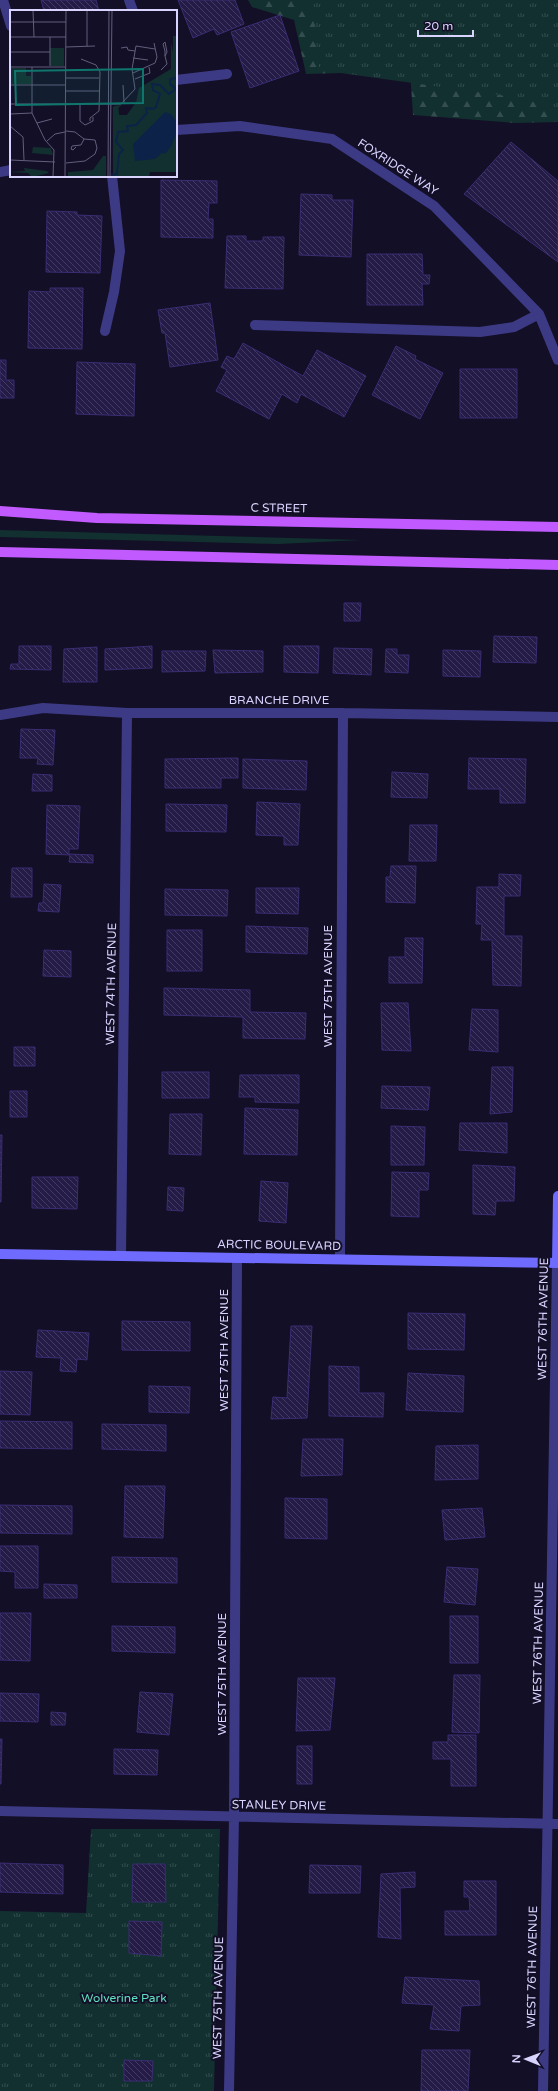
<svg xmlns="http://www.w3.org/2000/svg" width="558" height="2091" font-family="'Varela Round',sans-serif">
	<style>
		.grass { fill: #12302f }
		.forest { fill: url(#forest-firs) }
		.park { fill: url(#park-tufts) }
		.building { fill: url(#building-back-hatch); stroke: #3b2d73 }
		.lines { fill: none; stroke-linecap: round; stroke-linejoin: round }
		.street { stroke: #3d3a85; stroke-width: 10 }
		.secondary { stroke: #6f6bff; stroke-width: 10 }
		.primary { stroke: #c25bff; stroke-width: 10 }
		.labels { text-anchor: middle; stroke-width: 4; stroke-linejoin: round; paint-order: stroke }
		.street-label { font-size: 12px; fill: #d9d4ff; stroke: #130f26 }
		.park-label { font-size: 12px; fill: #5fe0c0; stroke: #130f26 }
		.inset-river { fill: none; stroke: #0c2248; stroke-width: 2 }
		.inset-road { fill: none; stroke: #625e7d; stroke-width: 1 }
		.view { fill: #0f766e; fill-opacity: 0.15; stroke: #0f766e; stroke-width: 2 }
		.inset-edge { fill: none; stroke: #d9d4ff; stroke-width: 2 }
	</style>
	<defs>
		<pattern id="forest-firs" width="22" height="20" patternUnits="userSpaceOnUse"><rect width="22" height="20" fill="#12302f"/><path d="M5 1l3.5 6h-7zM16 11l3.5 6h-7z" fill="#344d4e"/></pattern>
		<pattern id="park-tufts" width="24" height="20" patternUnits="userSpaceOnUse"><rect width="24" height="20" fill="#12302f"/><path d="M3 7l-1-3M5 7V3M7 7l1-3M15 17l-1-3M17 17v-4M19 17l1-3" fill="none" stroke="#344d4e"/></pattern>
		<pattern id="building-back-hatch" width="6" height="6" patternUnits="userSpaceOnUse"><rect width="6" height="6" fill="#241b47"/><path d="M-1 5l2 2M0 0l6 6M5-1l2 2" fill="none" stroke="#433b63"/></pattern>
	</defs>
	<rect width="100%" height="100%" fill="#130f26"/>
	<path class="grass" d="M0,530L362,540L278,544L0,537Z"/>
	<path class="forest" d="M248,0H480L558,35V122L516,123L413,115L410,71L306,74L294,20L252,7Z"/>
	<path class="park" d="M305,0H558V120L529,99L319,70L313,11Z
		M91,1829H220L214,2091H0V1911L86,1913Z"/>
	<path class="building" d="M41,0H96L99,11H44Z
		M178,0H235L244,24L217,35L214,29L193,38Z
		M280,15L299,71L250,88L231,32Z
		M511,142L558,181V262L464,194Z
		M161,180L217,181V203H209L208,219H213V238L161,237Z
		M301,194L332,195V200H353L351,257L299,255Z
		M47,211L77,212V215L102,216L100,273L46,272Z
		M227,236H246V241H263V237H284L283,289L225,288Z
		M367,254H422L423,275H430L429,284H422L423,305H367Z
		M50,288H83L82,349L28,348L29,291L50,292Z
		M210,303L218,360L170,367L165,333H162L158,310Z
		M243,343L303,376L317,350L366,376L344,417L301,394L297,403L282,394L269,419L216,391L227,370L221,367L227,356L234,359Z
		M396,346L416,356L415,359L443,373L420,419L372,395Z
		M0,360H6V380H14V398H0Z
		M77,362L135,364L134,416L76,414Z
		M460,369H517V418H460Z
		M344,603H361L360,621H344Z
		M494,636L537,637L536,663L493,662Z
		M19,646H51V670L10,669L11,664H19Z
		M152,646V668L105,670V649Z
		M284,646H319L318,673L284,672Z
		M97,647V682H63L64,649Z
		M334,648L372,649L371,675L333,673Z
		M386,649H397V655H409L408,673L385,672Z
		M213,650L263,651V672L215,673Z
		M443,650L481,651L480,677L443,676Z
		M162,651H206L205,671L162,672Z
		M21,729L55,730L53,765L37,764L38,758H20Z
		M238,758V778H221V788H165V759Z
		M469,758L526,759L525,803H500V789H468Z
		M243,759L307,761L306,790L243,788Z
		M392,772L428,774L427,798L391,797Z
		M33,774L52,775V791H32Z
		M257,802L300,804L298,845H284V836L256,835Z
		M166,804L227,805L226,832L166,831Z
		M47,805L80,806L78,849H69V854L93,855V863L69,862L70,855L46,854Z
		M410,825H437L436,861H409Z
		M391,866H416L415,903L386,902V877H390Z
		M12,868H32V897H11Z
		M499,874L521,875L520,896H504V936H522L521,986L493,985L492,940H481L482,924H476L477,887H499Z
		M44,884L61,885L59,912L38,911L39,903H43Z
		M256,888H299L298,914L256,913Z
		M165,889L228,890L227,916L165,915Z
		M246,926L308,928L307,954L246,952Z
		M167,930H202V971H167Z
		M405,938H423L422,983H389V957H405Z
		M44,950L71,951V977L43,976Z
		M164,988L250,990V1012L306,1013L305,1039L243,1038V1017L164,1015Z
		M381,1003H408L411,1051L382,1050Z
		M472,1009L498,1010V1052L469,1050Z
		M14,1047H35V1066H14Z
		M492,1067H513L512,1112L490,1114Z
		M162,1072H209V1098H162Z
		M240,1075H299V1103L255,1102V1097H239Z
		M382,1086L430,1087L428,1110L381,1108Z
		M10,1091H27V1117H10Z
		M245,1108L298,1110L297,1155L244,1154Z
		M170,1114H202L201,1155L169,1154Z
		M460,1123H507V1153L459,1150Z
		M391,1126L425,1127L424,1165H391Z
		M0,1135H2L1,1202H0Z
		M473,1165L515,1167L514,1201H496L495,1215L473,1214Z
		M392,1172L429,1173L428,1190H419V1217L391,1216Z
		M32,1177H78L77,1209L32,1208Z
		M261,1181L288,1183L286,1223L259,1221Z
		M168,1187L184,1188L183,1211L167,1210Z
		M408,1313L465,1314L464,1350L408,1349Z
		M122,1321L190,1322V1351L122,1350Z
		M291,1326H312L307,1418L271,1419L273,1397L287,1398Z
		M38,1330L89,1333L87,1360L77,1359L76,1372L60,1371L61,1358L36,1357Z
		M329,1366L359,1367V1393H384L383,1417L329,1416Z
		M0,1371L32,1372L30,1415L0,1414Z
		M408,1373L464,1376L463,1412L406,1410Z
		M149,1386L190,1387L189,1413L149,1412Z
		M0,1421L72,1422V1449L0,1448Z
		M102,1424L166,1425V1451L102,1449Z
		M303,1439H343L342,1475L301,1476Z
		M478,1445V1479L435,1480L436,1446Z
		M125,1486H165L163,1538L124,1537Z
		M285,1498L327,1499V1539L285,1538Z
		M0,1505L72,1506V1534L0,1533Z
		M482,1508L485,1537L445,1540L442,1510Z
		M0,1546H38V1588H15V1572L0,1571Z
		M112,1557L177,1558V1583L112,1582Z
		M447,1567L478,1569L475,1605L444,1602Z
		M44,1584L77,1585V1598H44Z
		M0,1613H31L30,1661L0,1660Z
		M450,1616H478V1663H450Z
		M112,1626L175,1627V1653L112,1651Z
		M454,1675H480L479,1733L452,1732Z
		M298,1678H335L330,1730L296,1731Z
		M140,1692L173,1694L169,1735L137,1732Z
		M0,1693L39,1694L38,1722L0,1721Z
		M51,1712L66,1713L65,1725H51Z
		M448,1735H476V1786H451V1759H433V1742H448Z
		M0,1739H2L1,1784H0Z
		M297,1746H312V1784H297Z
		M114,1749L158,1750L157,1775L114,1774Z
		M0,1863L63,1865V1894L0,1892Z
		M133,1864H165L166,1902H132Z
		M310,1865L361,1866L360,1893H309Z
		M415,1872V1887L400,1888L401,1939L378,1937L381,1874Z
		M464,1881H496V1935H445V1911H470L469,1897H464Z
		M129,1921L162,1922L161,1956L129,1953Z
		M405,1977L479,1981L480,2005L461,2006L459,2031L430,2029L434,2005L402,2003Z
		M422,2050H470L468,2091H421Z
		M124,2060L153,2061L152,2081H124Z"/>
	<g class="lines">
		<path class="street" d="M3,0L11,26
			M129,0L133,11
			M176,80L227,74
			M176,130L240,126L332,139L434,206L539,314L558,360
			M0,172L11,170
			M255,325L480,332L514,327L539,314
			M105,331L114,292L120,251L112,176
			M0,715L43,708L127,713H343L558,717
			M121,1256L127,713
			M340,1259L343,713
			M0,1811L558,1824
			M229,2091L234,1817L237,1258
			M543,2091L557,1263"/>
		<path class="secondary" d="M0,1254L558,1263
			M557,1263L558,1196"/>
		<path class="primary" d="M0,511L97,518L558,527
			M0,552L558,565"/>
	</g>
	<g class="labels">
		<g class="street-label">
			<text transform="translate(398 167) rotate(33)" y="4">FOXRIDGE WAY</text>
			<text transform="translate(279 508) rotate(1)" y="4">C STREET</text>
			<text x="279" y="704">BRANCHE DRIVE</text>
			<text transform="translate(111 984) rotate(-89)" y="4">WEST 74TH AVENUE</text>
			<text transform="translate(328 986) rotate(-90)" y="4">WEST 75TH AVENUE</text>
			<text transform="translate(279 1245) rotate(1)" y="4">ARCTIC BOULEVARD</text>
			<text transform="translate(543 1319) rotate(-89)" y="4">WEST 76TH AVENUE</text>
			<text transform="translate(224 1350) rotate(-90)" y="4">WEST 75TH AVENUE</text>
			<text transform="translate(538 1643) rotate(-89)" y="4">WEST 76TH AVENUE</text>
			<text transform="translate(222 1674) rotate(-90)" y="4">WEST 75TH AVENUE</text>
			<text transform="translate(279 1805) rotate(1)" y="4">STANLEY DRIVE</text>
			<text transform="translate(532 1967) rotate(-89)" y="4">WEST 76TH AVENUE</text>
			<text transform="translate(218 1998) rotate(-89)" y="4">WEST 75TH AVENUE</text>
		</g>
		<g class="park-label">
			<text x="124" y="2002">Wolverine Park</text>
		</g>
	</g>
	<g transform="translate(10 10)">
		<rect width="167" height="167" fill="#130f26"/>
		<path d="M161,32L167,63L118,113L104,104V96L112,95L108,98L109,105H117L126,93L129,78L161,59ZM14,158L37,161L39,163L22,167L18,163L0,162L15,161Z" fill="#12302f"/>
		<path d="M163,26H167V162H140L139,167H103V97L108,96L109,105H117L127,91L129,79L163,61ZM40,38H54V56H40ZM0,58H16V66H21V74H0ZM23,137L41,138L43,145L22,143ZM93,146H96V167H58V162L83,160Z" fill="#12302f"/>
		<path d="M155,102L161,104L167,112V121L161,137L155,144L152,143L145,149L125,151L123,134Z" fill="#0c2248"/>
		<path class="inset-river" d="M101,165L107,164L109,144L113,140L106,132L108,122L118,121L117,116L126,115L137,103L136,98L143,99L146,97L150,84L143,80L142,74L150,75L159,84L166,79L160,74V69L167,68"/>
		<path class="inset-road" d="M23,0L24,27M77,0V36M0,12H56M0,27H56M56,37L85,36M111,38L117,37L118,40L125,41M0,42H40M123,48L138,50M71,49L86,55L90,62L89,101L80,108V111M40,56V27M0,57H55M22,57V103L35,130L44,140L43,167M151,60L157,54L155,46V41L153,34L155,32L157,42L155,46M123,63L145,53L147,47L144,33M56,68H89M125,69L140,63L139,57M0,75H55M113,75L114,92M56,81H90M0,94H111L125,79L122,59L126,36L145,39M70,94V111L75,115L83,111V107M0,104L22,103M27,113L42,109M0,116L13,127L14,150M37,131L45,124L55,122M66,137L63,140L61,139L62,136L71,135L74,129M0,150L45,152M56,153L75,151L85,144L87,138L85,130L74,129L65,122L56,121M55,167L56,0M98,167L99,0M100,167L102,0"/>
		<path class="view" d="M133,59V93L6,95L5,61Z"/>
		<rect width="167" height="167" class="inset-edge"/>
	</g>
	<g transform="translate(526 2059) rotate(271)" stroke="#130f26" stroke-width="3" paint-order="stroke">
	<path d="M0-3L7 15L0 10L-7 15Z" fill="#d9d4ff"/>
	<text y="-6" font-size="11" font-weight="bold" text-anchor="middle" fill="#d9d4ff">N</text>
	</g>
	<path d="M418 30v6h55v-6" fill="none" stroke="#d9d4ff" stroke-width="2"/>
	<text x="424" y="30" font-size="12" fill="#d9d4ff" stroke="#130f26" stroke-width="3" paint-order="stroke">20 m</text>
</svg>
